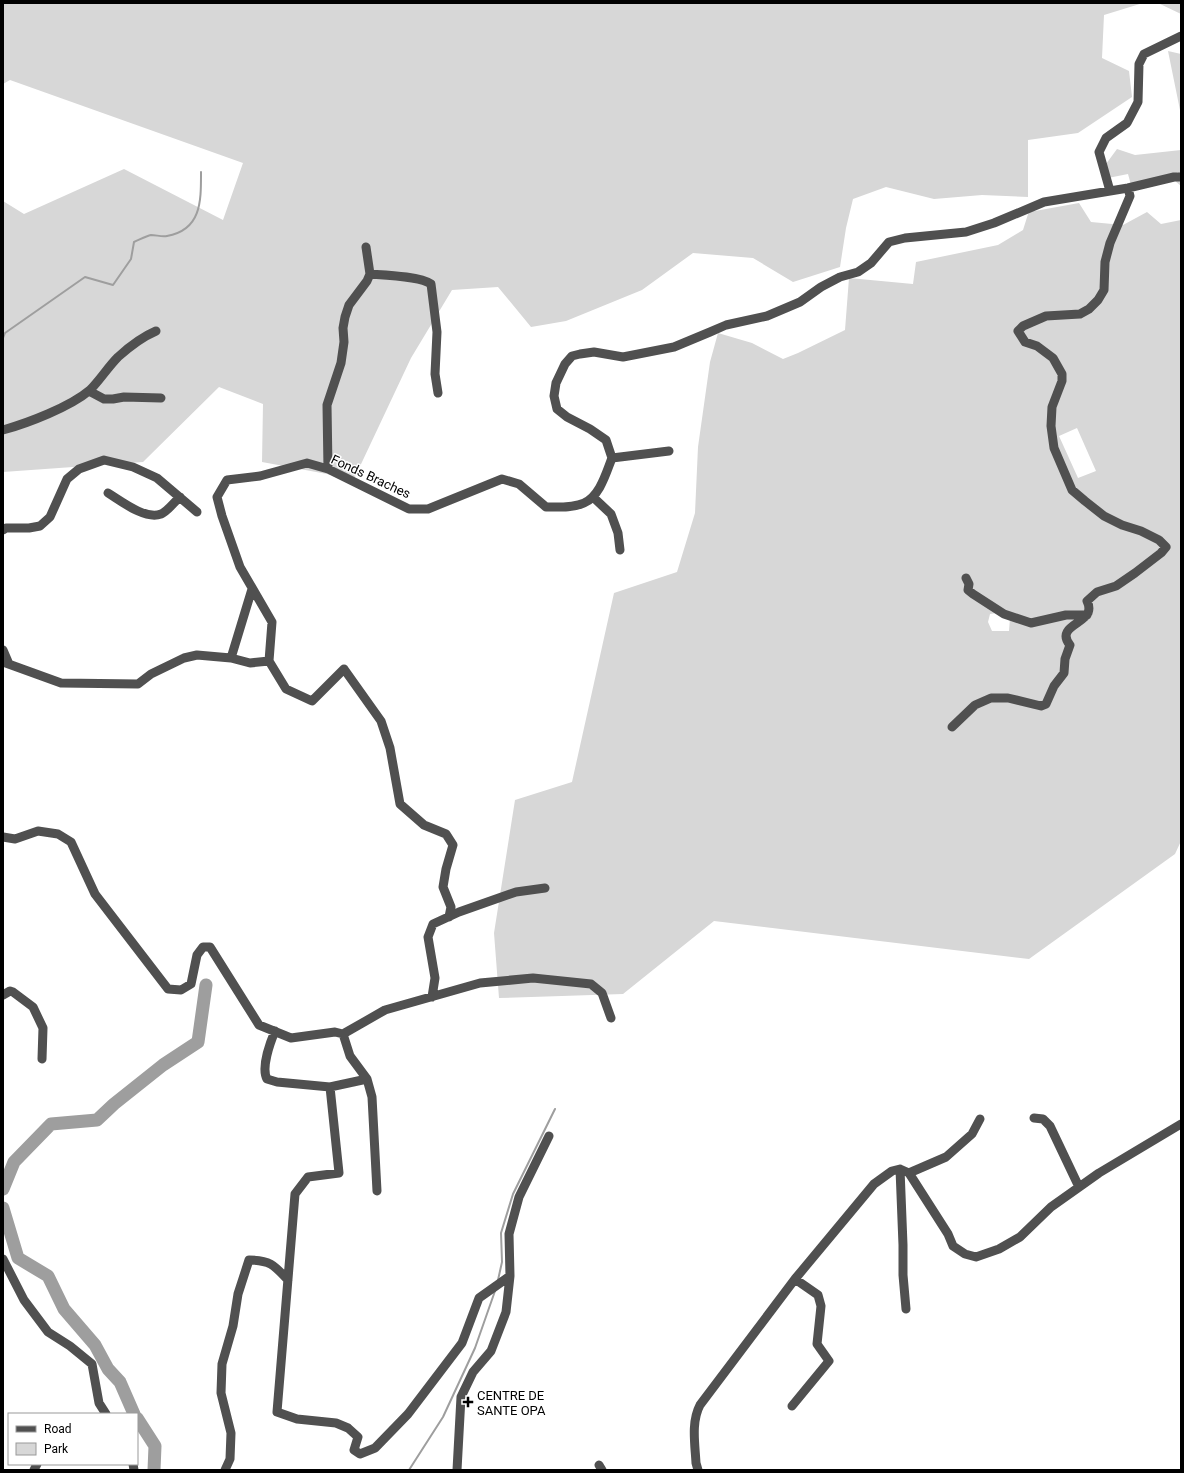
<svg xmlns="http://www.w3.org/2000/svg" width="1184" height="1473" font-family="Roboto,sans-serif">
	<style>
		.green { fill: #d7d7d7; fill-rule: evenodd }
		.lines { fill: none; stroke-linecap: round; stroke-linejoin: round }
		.stream { stroke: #9e9e9e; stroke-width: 2 }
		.river { stroke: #9e9e9e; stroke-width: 13 }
		.minor { stroke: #505050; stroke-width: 9 }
		.poi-dot { fill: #000; stroke: #fff; stroke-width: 1.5 }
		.labels { text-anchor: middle; stroke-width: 3; stroke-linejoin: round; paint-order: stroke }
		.street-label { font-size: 13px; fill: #000; stroke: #fff }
		.poi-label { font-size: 13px; fill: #000; stroke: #fff; text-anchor: start }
	</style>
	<rect width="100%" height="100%" fill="#fff"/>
	<path class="green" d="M3,3H1143L1104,15L1102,58L1129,71L1132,97L1078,133L1028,140V197L982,195L934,199L886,187L853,199L846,228L840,267L793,282L753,258L693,253L642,290L566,321L531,327L498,287L452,290L411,358L354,479L262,462L263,404L219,387L143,462L3,472V201L24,214L124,169L223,220L243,163L10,80L3,84Z
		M1158,3H1181V14Z
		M1168,51L1181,54V115Z
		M1117,149L1135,155L1181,150V186L1175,181L1178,172L1174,175L1131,185L1128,174L1108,178L1106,164Z
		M1079,203L1091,222L1123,225L1147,212L1161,224L1181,220V841L1175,854L1029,959L714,921L623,994L499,998L494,933L515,800L572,782L614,593L677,572L695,513L698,447L710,362L718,333L752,343L783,359L798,353L845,330L849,278L913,284L916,262L998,245L1023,230L1029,211H1035ZM1077,428L1096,471L1078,478L1059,436ZM1004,612L1010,618L1009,631H992L988,622L990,614Z"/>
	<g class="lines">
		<path class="stream" d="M3,338L5,333L85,277L113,285L131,259L134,242C139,240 146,236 151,235C156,235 162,237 167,236C202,230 201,200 201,172
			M498,1280L502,1262L501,1233L513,1194L555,1109
			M409,1470L443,1417L475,1348L495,1291"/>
		<path class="river" d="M3,1189L14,1162L51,1124L97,1120L114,1104L163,1065L198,1042L206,985
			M3,1208L18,1258L48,1276L64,1309L95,1345L108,1369L120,1382L134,1414
			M137,1418L155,1446L154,1470"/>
		<path class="minor" d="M1110,191L1099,152L1106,138L1127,123L1138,102L1139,64L1144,54L1181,36
			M370,274C384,275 420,276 431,284L437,332L435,374L438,393
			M89,391L104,399H113L124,397L161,398
			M3,430C28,423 70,407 90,390C100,380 108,367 118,357C129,347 142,337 156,331
			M612,458L669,451
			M328,469L327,405L341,363L344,342L343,328L345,317L349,305L367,281L370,274L366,247
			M108,493C121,501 145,520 161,514C168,511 174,502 180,497
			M593,497L611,514L618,533L620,550
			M3,530L6,528H29L40,526L50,517L67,479L79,469L104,460L133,467L157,478L197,512
			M966,578L969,584L968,590L973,594L1004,614L1031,623L1066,615H1087
			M3,650L9,664
			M231,658L252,589
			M269,661L286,689L312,701L344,669L381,721L390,748L400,804L424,825L446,834L453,845L446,869L443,887L451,907L449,917
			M3,662L61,683L138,684L151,674L184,658L197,655L231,658L250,663L269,661L272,622L240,567L222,516L217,497L227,480L260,476L307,463L328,469L409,509H428L502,479L519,484L546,507C558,507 573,508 584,503C600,496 606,473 612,458L606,440L590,429L567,417L557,409L554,396L556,383L565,364L572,356L580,354L594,352L623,357L674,347L710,332L726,325L767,316L800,302L821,287L840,277L858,272L871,263L889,242L905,238L966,232L994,223L1044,202L1128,188L1174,177H1181
			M952,727L975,705L991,698H1008L1041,706L1046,704L1054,686L1064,673L1065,659L1070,645C1056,628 1083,624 1088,613C1090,608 1089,605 1087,601L1097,592L1116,586L1135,573L1161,553L1166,547L1159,540L1141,531L1122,525L1104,516L1085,501L1072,490L1054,448L1051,426L1052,407L1062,381V374L1053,358L1037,346L1025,342L1018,331L1023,326L1046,316L1080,314L1089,309L1098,300L1104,290L1105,262L1110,243L1130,196L1128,188
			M3,837L15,839L38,831L58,834L71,842L95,894L168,989L181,990L191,984L197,955L203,947H210L259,1025L291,1038L335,1032L343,1034L350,1056L367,1079L330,1087L339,1173L308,1177L295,1194L277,1412L297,1419L336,1423L348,1428L358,1437L354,1450L360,1454L375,1448L408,1414L462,1343L479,1298L510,1276
			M3,995L10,991L13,992L33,1007L43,1028L42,1059
			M432,997L435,978L428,937L433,924L459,912L516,892L545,888
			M275,1031C270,1043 261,1068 267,1079L277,1082L330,1087
			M343,1034L385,1010L480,983L533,978L591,984L602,993L611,1018
			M367,1079L372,1097L377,1191
			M1034,1118L1043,1119L1050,1126L1079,1187
			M900,1169L903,1245V1275L906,1309
			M909,1173L946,1157L972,1134L980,1119
			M3,1259L24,1300L48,1332L70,1346L92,1364L99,1403L106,1414
			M792,1406L829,1361L817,1344L821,1306L818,1295L795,1279
			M133,1464L134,1470
			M599,1465L602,1470
			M34,1470L37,1464
			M225,1470L230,1459L231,1433L221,1393L222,1364L233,1326L238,1294L249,1260C270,1260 274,1265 288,1280
			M457,1470L461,1397L473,1372L491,1351L506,1312L510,1276L509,1234L519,1197L549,1136
			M698,1470L696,1463C695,1444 691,1422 700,1405L795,1279L874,1184L892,1171L900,1169L909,1173L948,1234L953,1246L965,1254L976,1257L999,1249L1020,1237L1051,1207L1099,1173L1181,1124"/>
	</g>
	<path class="poi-dot" d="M466 1396h4v4h4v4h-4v4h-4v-4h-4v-4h4z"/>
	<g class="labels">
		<g class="street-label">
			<text transform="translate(371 476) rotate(25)" y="5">Fonds Braches</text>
		</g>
		<g class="poi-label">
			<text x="477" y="1400">CENTRE DE<tspan x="477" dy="15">SANTE OPA</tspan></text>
		</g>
	</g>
	<rect width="1184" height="1473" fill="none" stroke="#000000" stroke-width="8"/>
	<rect x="8" y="1413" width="130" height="52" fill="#ffffff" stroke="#999999"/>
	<rect x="16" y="1426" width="20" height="6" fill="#505050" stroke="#999999"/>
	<text x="44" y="1433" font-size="12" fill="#000000">Road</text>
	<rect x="16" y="1443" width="20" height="12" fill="#d7d7d7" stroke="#999999"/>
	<text x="44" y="1453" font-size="12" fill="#000000">Park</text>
</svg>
